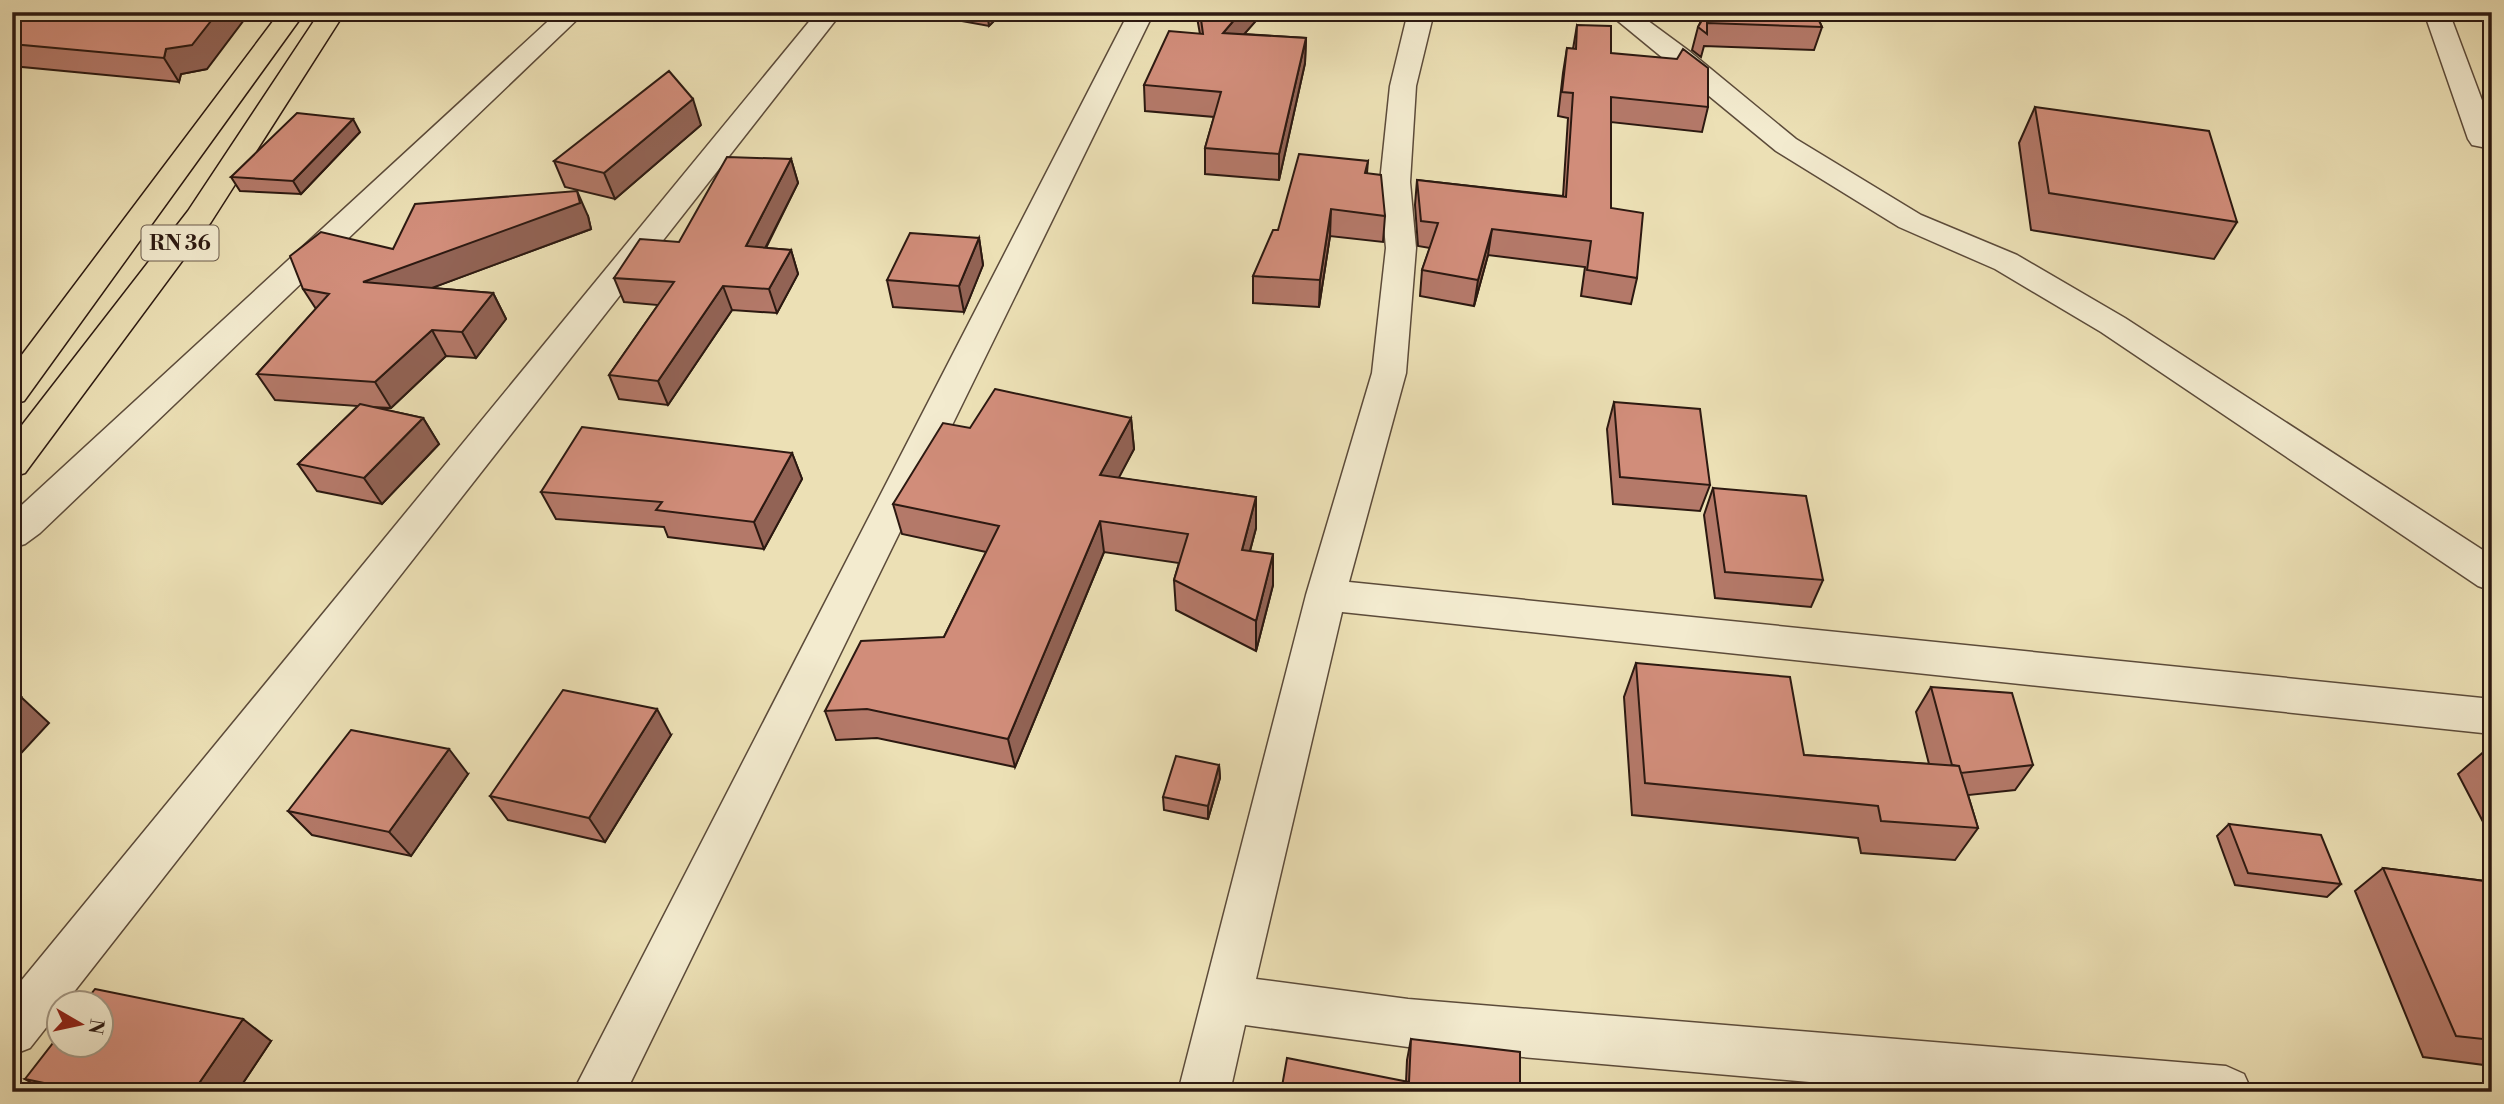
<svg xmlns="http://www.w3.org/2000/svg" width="2504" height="1104" font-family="'Libre Bodoni',serif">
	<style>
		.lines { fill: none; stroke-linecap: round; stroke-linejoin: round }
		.minor-casing { stroke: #5c4b3a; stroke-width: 3 }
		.major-casing { stroke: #2c1911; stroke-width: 3 }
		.minor { fill: #f3ebcf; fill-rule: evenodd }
		.major { fill: #ece0b5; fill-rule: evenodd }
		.wall { fill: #b47969; stroke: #2c1911; stroke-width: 2 }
		.shaded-wall { fill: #926355; stroke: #2c1911; stroke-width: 2 }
		.building { fill: #d18d7a; stroke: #2c1911; stroke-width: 2 }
		.labels { text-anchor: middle; stroke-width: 6; stroke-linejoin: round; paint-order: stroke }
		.shield { fill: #f3ebcf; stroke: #68584a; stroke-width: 2 }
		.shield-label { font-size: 21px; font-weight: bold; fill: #2c1911 }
	</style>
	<rect width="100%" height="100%" fill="#ece0b5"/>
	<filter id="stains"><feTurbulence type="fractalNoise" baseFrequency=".00286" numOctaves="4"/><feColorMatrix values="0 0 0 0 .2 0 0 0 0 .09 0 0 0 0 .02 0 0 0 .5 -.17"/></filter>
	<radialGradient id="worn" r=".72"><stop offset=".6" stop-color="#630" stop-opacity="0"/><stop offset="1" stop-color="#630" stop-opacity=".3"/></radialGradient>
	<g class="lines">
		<g class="minor-casing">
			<path id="minor" d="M558,12H585L40,533L25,544L12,548V514Z
				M817,12H842L66,1002H60V1010L30,1048L12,1055V992Z
				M1129,12H1154L626,1092H573Z
				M1408,12H1434L1416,86L1410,182L1416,248L1406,373L1349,582L2492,699V734L1342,612L1256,979L1408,999L2226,1066L2244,1074L2252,1092H1923L1408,1047L1245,1025L1230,1092H1178L1306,595L1372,373L1386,248L1380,182L1390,86Z
				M1607,12H1636L1689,51L1796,139L1921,215L2017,255L2125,318L2492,556V591L2478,586L2101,332L1995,269L1899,227L1776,151Z
				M2424,12H2449L2492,127V145L2482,147L2472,145L2468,139Z"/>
		</g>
		<g class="major-casing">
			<path id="major" d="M280,12H305L24,401L12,404V368Z
				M320,12H345L211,222L25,473L12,477V438L188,211Z"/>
		</g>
		<use href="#minor" class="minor"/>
		<use href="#major" class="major"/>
	</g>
	<path class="wall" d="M12,12L207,69L181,74L179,82L12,66Z
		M888,12H1003L989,26L934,16Z
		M1196,12H1263L1244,34L1306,38L1305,63L1279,180L1205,174V148L1214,117L1145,111L1144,85L1200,34Z
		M1690,12H1815L1822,27L1814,50L1704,46L1701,57L1692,50L1698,27L1701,21Z
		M1577,25L1611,53L1708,107L1702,132L1611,122V208L1637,278L1631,304L1581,296L1585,267L1488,255L1474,306L1420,296L1422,270L1430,248L1418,246L1415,205L1417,180L1563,196L1568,118L1558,116L1563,73L1567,48L1573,49Z
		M2035,107L2237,222L2214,259L2031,230L2019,143Z
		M701,125L615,199L565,187L554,161Z
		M360,132L301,194L240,191L231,177Z
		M791,159L798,183L766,248L791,250L798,274L777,313L732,310L668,405L619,399L609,375L658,305L624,302L614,278L679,242Z
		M1368,161L1367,173L1385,216L1383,242L1330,236L1319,307L1253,303V276L1278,230Z
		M588,216L591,229L431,288L493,293L506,319L476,358L446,356L391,408L372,407L423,418L439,444L382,504L317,491L298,464L358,406L275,400L257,374L316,309L303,289L393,249Z
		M979,238L983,265L964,312L893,307L887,280Z
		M1614,402L1710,485L1700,511L1613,504L1607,429Z
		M1131,418L1134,449L1118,478L1256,497V528L1250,551L1273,585L1256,651L1176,610L1174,580L1179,563L1104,552L1015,767L877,738L836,740L825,711L944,637L986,552L902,534L893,504L970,428Z
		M792,453L802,479L764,549L668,537L664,527L556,519L541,492Z
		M1713,488L1823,580L1811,607L1715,598L1704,515Z
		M1636,663L1804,755L1929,764L1916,712L1931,687L2033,765L2015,790L1968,795L1978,828L1955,860L1861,853L1858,838L1632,815L1624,697Z
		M671,735L605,842L508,820L490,796Z
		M2487,749H2492V839L2458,774Z
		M1219,765L1220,778L1208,819L1164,810L1163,797Z
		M468,774L411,856L312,835L288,811Z
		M2229,824L2341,884L2327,897L2235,885L2217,836Z
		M2383,868L2492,882V1066L2423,1057L2355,891Z
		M1411,1039L1520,1092L1406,1082L1407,1060Z
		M271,1041L237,1092H47L25,1079Z"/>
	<path class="shaded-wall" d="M218,12H250L207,69L181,74L179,82L164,58L166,49Z
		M987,12H1003L989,26Z
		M1241,12L1263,13L1223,58V33Z
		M1306,38L1305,63L1279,180V154Z
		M693,99L701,125L615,199L604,173Z
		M353,119L360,132L301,194L293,181Z
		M791,159L798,183L754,270L746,246Z
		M577,191L588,216L591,229L378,308L363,282Z
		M1331,209L1330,236L1319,307L1320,280Z
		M1492,229L1488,255L1474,306L1478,280Z
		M979,238L983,265L964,312L959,286Z
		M791,250L798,274L777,313L769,289Z
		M723,286L732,310L668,405L658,381Z
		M493,293L506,319L476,358L462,332Z
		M432,330L446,356L391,408L375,382Z
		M423,418L439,444L382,504L364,478Z
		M1131,418L1134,449L1104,506L1100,475Z
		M792,453L802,479L764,549L754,522Z
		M1256,497V528L1242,580V550Z
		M1100,521L1104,552L1015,767L1008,739Z
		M1273,554V585L1256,651V621Z
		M21,697L49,723L12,763V707Z
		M657,709L671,735L605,842L589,818Z
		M449,749L468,774L411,856L389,832Z
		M1219,765L1220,778L1208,819V806Z
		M243,1019L271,1041L237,1092H193Z"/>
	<path class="building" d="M12,12H218L192,45L166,49L164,58L12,44Z
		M1200,12H1241L1223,33L1306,38L1279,154L1205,148L1221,92L1144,85L1169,31L1203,34Z
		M1707,12H1815L1822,27L1707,23V34L1698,27Z
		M1577,25L1611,26V53L1677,59L1683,49L1708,68V107L1611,97V208L1643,213L1637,278L1587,270L1591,241L1492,229L1478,280L1422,270L1438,223L1421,221L1417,180L1566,197L1573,93L1562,92L1567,48L1576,49Z
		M669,71L693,99L604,173L554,161Z
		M2035,107L2209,131L2237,222L2049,193Z
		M297,113L353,119L293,181L231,177Z
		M1299,154L1368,161L1365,173L1381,175L1385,216L1331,209L1320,280L1253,276L1273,230H1278Z
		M727,157L791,159L746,246L791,250L769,289L723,286L658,381L609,375L674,282L614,278L640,239L679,242Z
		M577,191L580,203L363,282L493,293L462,332L432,330L375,382L257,374L329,294L303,289L290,256L321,232L393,249L415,204Z
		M910,233L979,238L959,286L887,280Z
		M995,389L1131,418L1100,475L1256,497L1242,550L1273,554L1256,621L1174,580L1188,534L1100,521L1008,739L867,709L825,711L861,641L944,637L999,526L893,504L943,423L970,428Z
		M1614,402L1700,409L1710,485L1620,477Z
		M360,404L423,418L364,478L298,464Z
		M582,427L792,453L754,522L656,510L662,502L541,492Z
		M1713,488L1806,496L1823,580L1725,572Z
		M1636,663L1790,677L1804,755L1959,766L1978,828L1881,821L1878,806L1645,783Z
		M1931,687L2012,693L2033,765L1961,773L1959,766L1952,765Z
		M563,690L657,709L589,818L490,796Z
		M12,696L21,697L12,707Z
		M351,730L449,749L389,832L288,811Z
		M2487,749H2492V757Z
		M1176,756L1219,765L1208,806L1163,797Z
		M2229,824L2321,835L2341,884L2248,873Z
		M2383,868L2492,882V1040L2456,1036Z
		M95,989L243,1019L193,1092H87L25,1079L60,1034V1045H102V1003H84Z
		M1411,1039L1520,1052V1092H1281L1287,1058L1409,1082Z"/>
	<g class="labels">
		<rect class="shield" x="141.5" y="225.5" width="77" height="35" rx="5"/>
		<g class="shield-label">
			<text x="180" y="250">RN 36</text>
		</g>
	</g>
	<rect width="2504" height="1104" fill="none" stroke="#ece0b5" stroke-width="42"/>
	<rect x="14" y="14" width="2476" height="1076" fill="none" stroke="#2c1911" stroke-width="3.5"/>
	<rect x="21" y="21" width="2462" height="1062" fill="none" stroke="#2c1911" stroke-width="2"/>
	<g transform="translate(80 1024) rotate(99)"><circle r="33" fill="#f3ebcf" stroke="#a39783" stroke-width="2"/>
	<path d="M0-5L12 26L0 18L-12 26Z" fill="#8f2418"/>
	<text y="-10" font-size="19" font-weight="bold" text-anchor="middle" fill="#2c1911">N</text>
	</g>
	<rect width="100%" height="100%" filter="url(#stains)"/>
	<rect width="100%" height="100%" fill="url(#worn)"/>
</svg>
